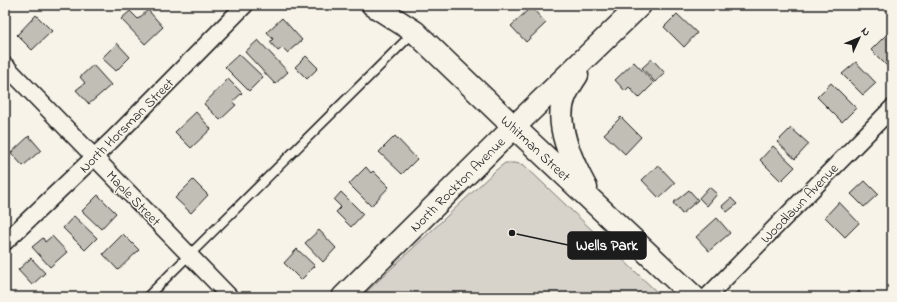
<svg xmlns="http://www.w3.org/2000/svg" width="897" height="302" font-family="'Indie Flower',sans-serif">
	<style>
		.green { fill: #d7d3cb; stroke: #7a7874 }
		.building { fill: #c0beb5; stroke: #1c1c1c }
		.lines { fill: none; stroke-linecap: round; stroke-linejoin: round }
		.service-casing { stroke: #1c1c1c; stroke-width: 11 }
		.minor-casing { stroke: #1c1c1c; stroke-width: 19 }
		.secondary-casing { stroke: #1c1c1c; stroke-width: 25 }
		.service { stroke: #f7f3e8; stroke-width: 8 }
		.minor { stroke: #f7f3e8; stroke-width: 16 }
		.secondary { stroke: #f7f3e8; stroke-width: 22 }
		.labels { text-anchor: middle; stroke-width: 3; stroke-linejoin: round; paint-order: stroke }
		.street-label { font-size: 14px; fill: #1c1c1c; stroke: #f7f3e8 }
		.leader { fill: none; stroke: #1c1c1c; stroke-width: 1.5 }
		.callout-dot { fill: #1c1c1c; stroke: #f7f3e8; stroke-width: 1.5 }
		.callout { fill: #1c1c1c; stroke: #1c1c1c; stroke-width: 1.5 }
		.callout-label { font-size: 15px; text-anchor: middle; font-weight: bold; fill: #fff }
	</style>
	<rect width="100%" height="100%" fill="#f7f3e8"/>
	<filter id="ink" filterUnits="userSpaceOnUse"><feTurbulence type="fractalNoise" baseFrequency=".025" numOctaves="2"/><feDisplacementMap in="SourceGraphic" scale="8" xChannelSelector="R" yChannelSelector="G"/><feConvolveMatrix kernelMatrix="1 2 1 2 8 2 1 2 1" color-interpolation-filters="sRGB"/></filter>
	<g filter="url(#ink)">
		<path class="green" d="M505,163H515L524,165L662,297H361L496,170Z"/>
		<path class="building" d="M531,7L546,23L526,42L511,26Z
			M148,10L163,27L145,44L121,19L130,11L138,19Z
			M677,14L697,33L684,47L664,27Z
			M36,15L52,31L32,50L17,35Z
			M282,18L302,40L287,53L282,48L278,51L270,42L273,39L267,32Z
			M887,34L892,39V63L888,67L871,50Z
			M258,40L288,72L275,84L245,52Z
			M117,43L130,57L116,71L102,58Z
			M239,54L263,77L249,91L225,67Z
			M306,56L318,68L307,79L295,67Z
			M652,59L665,73L655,82L642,68Z
			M634,62L654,83L639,98L629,87L625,91L615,80Z
			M856,62L876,83L863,95L842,74Z
			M93,65L111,85L89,104L76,90L85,83L80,77Z
			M228,79L242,93L232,102L236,105L220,120L204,104Z
			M831,83L856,108L842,122L817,97Z
			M196,112L211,129L191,148L175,132Z
			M621,117L641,137L625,154L604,134Z
			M791,128L809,144L795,159L777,142Z
			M29,136L41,150L23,166L11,153Z
			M395,136L417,159L402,174L379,152Z
			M773,146L795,167L781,181L760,160Z
			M658,165L675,183L659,198L642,180Z
			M366,167L371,173L373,171L389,187L371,206L349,184Z
			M193,180L208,195L191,213L175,198Z
			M865,181L878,194L864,207L851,194Z
			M709,187L717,194L707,206L699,198Z
			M689,190L698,200L682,214L673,203Z
			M341,192L363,214L351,227L336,212L341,207L334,200Z
			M98,195L116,213L101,229L82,211Z
			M731,198L737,204L727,212L722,206Z
			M839,202L859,223L845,237L825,217Z
			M74,216L97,238L85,250L63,228Z
			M717,218L730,233L709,251L696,237Z
			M319,230L336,248L323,262L305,243Z
			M123,234L139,250L118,270L103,254Z
			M52,236L67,252L50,267L32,247L43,238L45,242Z
			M297,249L315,266L301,280L284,263Z
			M31,258L45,273L32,285L18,270Z
			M859,291L864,297H853Z"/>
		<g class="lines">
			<g class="service-casing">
				<path id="service" d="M147,297L414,32"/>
			</g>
			<g class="minor-casing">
				<path id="minor" d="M5,65L230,297
					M5,242L112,140L245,5
					M707,297L892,108"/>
			</g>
			<g class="secondary-casing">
				<path id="secondary" d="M373,5L415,32L514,127L694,297
					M577,75C573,81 568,89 565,96C553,124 573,164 586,188
					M343,297L514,127L640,5"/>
			</g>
			<use href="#service" class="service"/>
			<use href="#minor" class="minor"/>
			<use href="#secondary" class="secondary"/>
		</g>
	</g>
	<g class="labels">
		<g class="street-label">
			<text transform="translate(126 125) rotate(-45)" y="5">North Horsman Street</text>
			<text transform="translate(536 148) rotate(43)" y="5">Whitman Street</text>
			<text transform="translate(457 184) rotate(-45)" y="5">North Rockton Avenue</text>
			<text transform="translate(134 198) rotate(46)" y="5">Maple Street</text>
			<text transform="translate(799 203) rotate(-46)" y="5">Woodlawn Avenue</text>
		</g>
	</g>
	<path class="leader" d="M512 233L568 245"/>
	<circle class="callout-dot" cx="512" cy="233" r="4"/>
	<rect class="callout" x="568" y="232" width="78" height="27" rx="4"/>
	<g class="callout-label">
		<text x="607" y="250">Wells Park</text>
	</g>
	<rect width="897" height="302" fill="none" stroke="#f7f3e8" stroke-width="20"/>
	<rect x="10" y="10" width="877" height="282" fill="none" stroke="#1c1c1c" stroke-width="1.5" filter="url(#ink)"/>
	<g transform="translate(859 38) rotate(46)" stroke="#f7f3e8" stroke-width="3" paint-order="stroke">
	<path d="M0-3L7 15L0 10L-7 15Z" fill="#1c1c1c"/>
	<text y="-6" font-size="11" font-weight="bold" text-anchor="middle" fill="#1c1c1c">N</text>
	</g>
</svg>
